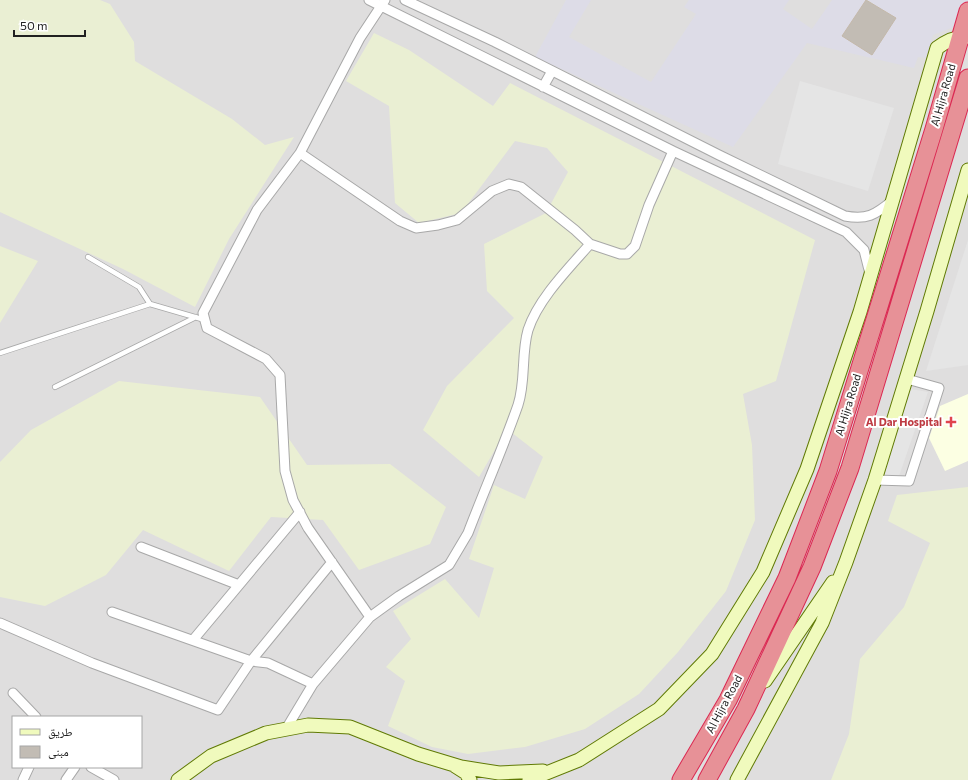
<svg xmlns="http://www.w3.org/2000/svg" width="968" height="780" font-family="Commissioner,'Noto Naskh Arabic',sans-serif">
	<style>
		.residential { fill: #dfdede; fill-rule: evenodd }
		.education { fill: #fcffe3 }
		.farmland { fill: #eaefd3 }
		.parking { fill: #e5e5e5 }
		.plaza { fill: #dddce7; fill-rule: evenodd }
		.building { fill: #c2bcb4; stroke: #c3b8aa }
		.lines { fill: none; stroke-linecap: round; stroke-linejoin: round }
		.service-casing { stroke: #a8a8a8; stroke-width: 6 }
		.minor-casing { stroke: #a8a8a8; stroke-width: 11 }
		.secondary-casing { stroke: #607a05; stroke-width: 15 }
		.motorway-casing { stroke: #db2952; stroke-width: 19 }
		.service { stroke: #fff; stroke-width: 4.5 }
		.minor { stroke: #fff; stroke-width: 9 }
		.secondary { stroke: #f0fabd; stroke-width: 13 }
		.motorway { stroke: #e79197; stroke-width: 17 }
		.health-dot { fill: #e0444e; stroke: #fff; stroke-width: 1.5 }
		.labels { text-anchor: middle; stroke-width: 4; stroke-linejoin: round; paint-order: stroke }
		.street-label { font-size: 11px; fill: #212121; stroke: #fff }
		.health-label { font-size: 11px; font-weight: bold; fill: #be3a42; stroke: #fff; text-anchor: end }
	</style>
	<rect width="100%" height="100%" fill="#f1efe8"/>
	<path class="residential" d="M0,0H968V780H0ZM13,717H141V767H13Z"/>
	<path class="education" d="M968,394V461L945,471L929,438L940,406Z"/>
	<path class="farmland" d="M0,0H100L110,4L134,42L135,61L232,119L265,145L294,137L229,239L195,307L123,269L0,212Z
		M374,33L409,50L493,106L510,83L815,240L776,381L743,394L752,445L755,520L726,591L678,652L639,694L585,729L525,747L468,754L432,747L388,726L405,681L386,667L411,639L393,611L445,579L479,618L494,568L469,559L494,485L525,499L543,457L507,429L479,477L423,430L447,386L514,318L487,291L484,244L546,213L568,172L547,148L515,141L461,213L419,223L395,203L389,106L346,81Z
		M0,246L38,261L0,323Z
		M119,381L260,397L307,465L390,464L446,507L430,544L359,570L323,520L271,517L229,571L143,530L106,575L45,606L0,597V462L31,430Z
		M968,487V780H831L849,734L860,659L904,607L930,543L888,521L897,495Z"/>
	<path class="parking" d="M800,81L894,108L868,191L778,164Z
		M968,240V365L926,371Z
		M911,389L928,392L899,476L883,475Z"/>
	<path class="plaza" d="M566,0H591L569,37L651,82L696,14L684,7L689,0H789L783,9L812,29L832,0H866L842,36L854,44L879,8L868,0H968V29L951,28L933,35L926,58L918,57L914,68L807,43L733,147L535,57ZM884,10L896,18L871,55L859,47Z"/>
	<path class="building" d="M866,0L896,18L872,55L842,36Z"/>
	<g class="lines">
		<g class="service-casing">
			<path id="service" d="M88,257L139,287L150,304
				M0,353L150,304L205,320
				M55,387L196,317"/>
		</g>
		<g class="minor-casing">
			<path id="minor" d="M369,0L673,151L846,232L864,250L870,274
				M405,0L495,42L719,155L845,216C867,220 875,215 892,201
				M543,87L552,71
				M300,153L400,221L416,228L438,225L457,220L492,191L509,184L521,187L575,230L590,244L620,254H627L635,246L649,205L673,151
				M875,480L909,481L939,388L907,379
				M141,547L239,585
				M112,612L251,661L268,663L313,684
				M370,617L308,528L293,500L285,471L280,375L266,359L207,328L203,313L257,210L300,153L360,38L385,0
				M0,623L92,663L218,710L251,661L332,562
				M193,640L300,512
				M13,693L36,717
				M286,729L313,684L370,617L399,596L449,565L468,533C484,491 503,448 518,405C526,381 521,354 528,330C538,299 569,268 590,244
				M91,767L114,780
				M23,780L29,767
				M66,780L75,767"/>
		</g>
		<g class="secondary-casing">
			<path id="secondary" d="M765,681L833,582
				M455,766L466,773L470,780
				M178,780L211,756L266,733L308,725L350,727L418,754L461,767L499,773L543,771
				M529,780L579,760L659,709L712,654L763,572L807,469L860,312L937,48C946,41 956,36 968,37
				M737,780L822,623L846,562L875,480L927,311L968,170"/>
		</g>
		<g class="motorway-casing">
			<path id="motorway" d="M681,780L728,700L787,578L828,471L934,129L968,11
				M707,780L746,709L812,567L850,468L968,78"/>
		</g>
		<use href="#service" class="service"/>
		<use href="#minor" class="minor"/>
		<use href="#secondary" class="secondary"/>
		<use href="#motorway" class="motorway"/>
	</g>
	<path class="health-dot" d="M949 416h4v4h4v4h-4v4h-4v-4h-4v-4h4z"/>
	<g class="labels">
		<g class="street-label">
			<text transform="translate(943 95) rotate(-74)" y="4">Al Hijra Road</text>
			<text transform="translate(848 405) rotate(-73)" y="4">Al Hijra Road</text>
			<text transform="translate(724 704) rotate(-62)" y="4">Al Hijra Road</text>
		</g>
		<g class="health-label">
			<text x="942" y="426">Al Dar Hospital</text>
		</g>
	</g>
	<rect x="12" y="716" width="130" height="52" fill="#ffffff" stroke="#a6a6a6"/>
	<rect x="20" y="729" width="20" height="6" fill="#f0fabd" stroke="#a6a6a6"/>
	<text x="48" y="736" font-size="12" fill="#212121">طريق</text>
	<rect x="20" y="746" width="20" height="12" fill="#c2bcb4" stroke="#a6a6a6"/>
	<text x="48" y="756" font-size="12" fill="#212121">مبنى</text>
	<path d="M14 30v6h71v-6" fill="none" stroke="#212121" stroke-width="2"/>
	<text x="20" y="30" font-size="12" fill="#212121" stroke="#ffffff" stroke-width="3" paint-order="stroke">50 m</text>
</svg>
